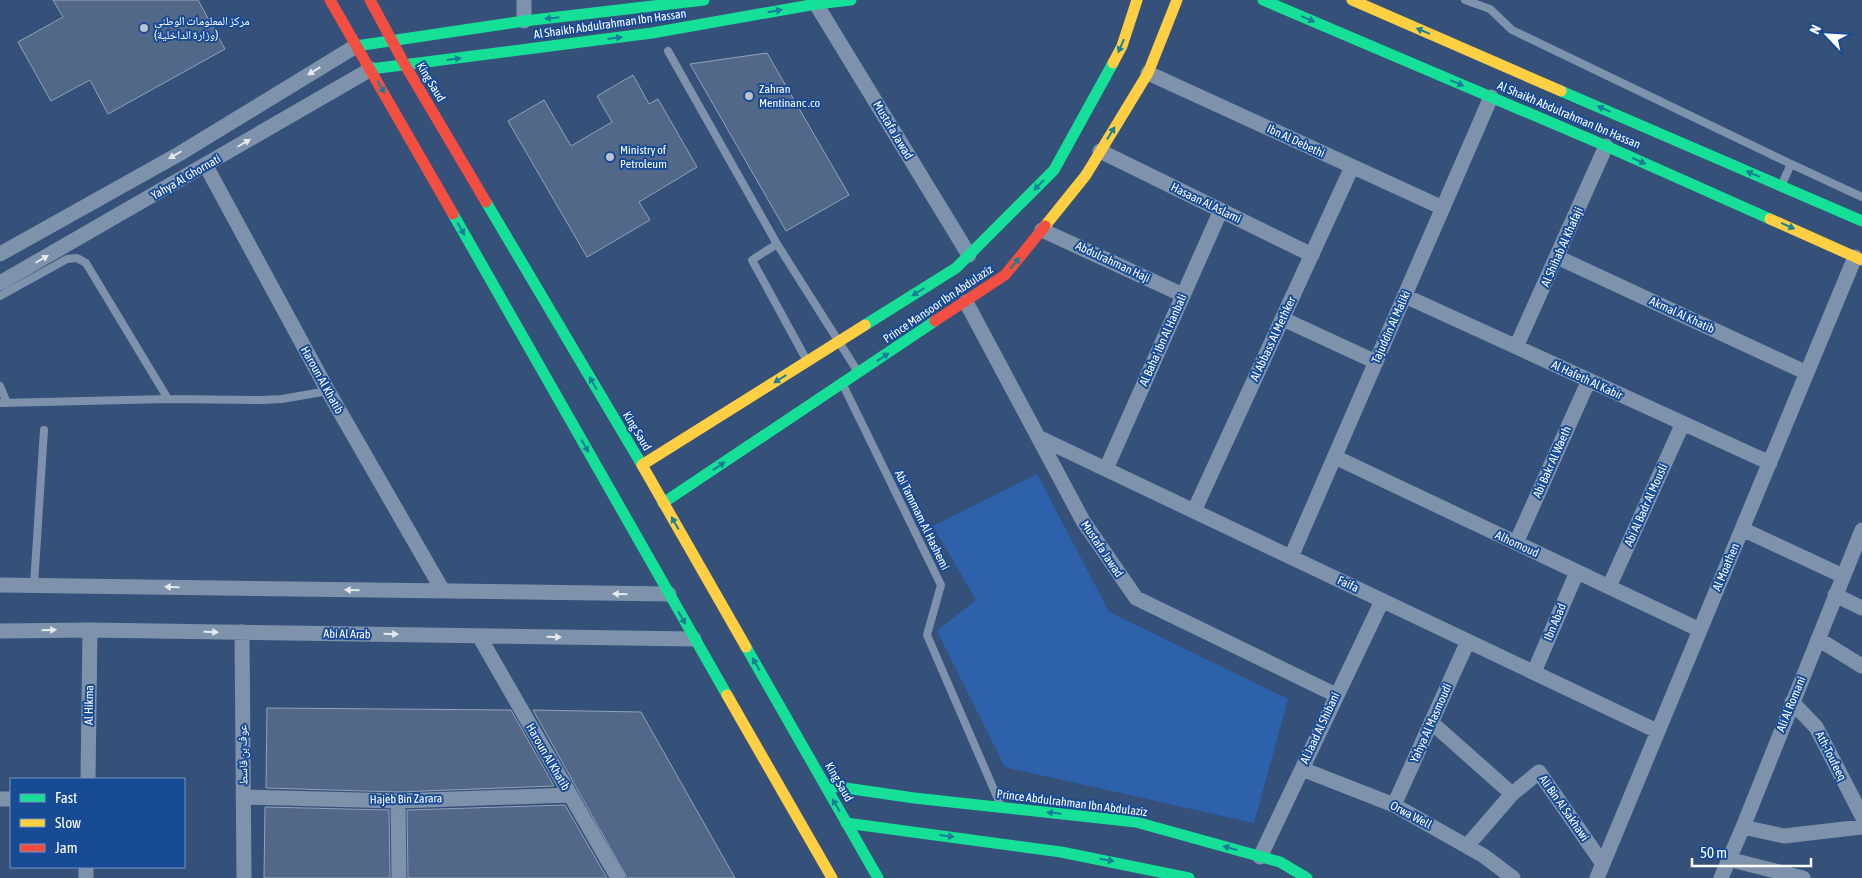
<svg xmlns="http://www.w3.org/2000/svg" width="1862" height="878" font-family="'Asap Condensed','Noto Naskh Arabic',sans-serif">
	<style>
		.green { fill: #2d61ac }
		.building { fill: #526888; stroke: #92a2b9 }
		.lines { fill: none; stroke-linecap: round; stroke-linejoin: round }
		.lane { stroke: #7e92ab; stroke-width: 8 }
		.street { stroke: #7e92ab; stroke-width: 15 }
		.fast { stroke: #16e098; stroke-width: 11 }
		.slow { stroke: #ffcf43; stroke-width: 11 }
		.jam { stroke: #f24e42; stroke-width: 11 }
		.oneway { fill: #177f97 }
		.oneway2 { fill: #e5e9ee }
		.poi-dot { fill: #b8c2d0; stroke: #184b96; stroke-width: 2 }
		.labels { text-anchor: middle; stroke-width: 4; stroke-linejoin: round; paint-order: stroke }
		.poi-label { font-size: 12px; fill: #fff; stroke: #184b96; text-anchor: start }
		.street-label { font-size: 12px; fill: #fff; stroke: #184b96 }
	</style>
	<rect width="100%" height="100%" fill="#355179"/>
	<path class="green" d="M1037,474L1109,612L1288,699L1254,823L1005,767L937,631L976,600L933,526Z"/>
	<path class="building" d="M53,0H198L225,49L108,114L90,80L51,101L18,42L63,17Z
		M767,53L849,195L786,231L690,64Z
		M633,75L649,104L658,99L697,167L639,202L650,220L587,257L508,121L544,100L571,146L612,122L597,96Z
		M267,708L511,710L554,786L398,792L266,788Z
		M533,710L641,712L735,878H627Z
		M565,805L607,878H408L407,810Z
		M265,807L389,810L390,878H264Z"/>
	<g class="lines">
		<path class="lane" d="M1465,0L1490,9L1512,30L1791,164L1782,184
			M668,51L777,244
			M1791,164L1862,197
			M0,296L67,259L77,258L86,263L168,399
			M806,359L752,260L777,244L858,372
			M843,385L941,585L927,635L1001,806
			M0,386L7,403
			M0,403L168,399L263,400L282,399L328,391
			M34,585L44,430"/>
		<path class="street" d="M524,0V21
			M816,4L969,255
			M1148,73L1443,208
			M1100,151L1312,255
			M206,166L328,391L443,591
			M1042,230L1183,295
			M0,254L179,154L356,46
			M1557,257L1807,373
			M0,283L371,69
			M1405,296L1770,463
			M966,302L1083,521L1136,598L1336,695
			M1283,319L1376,362
			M1516,347L1606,146
			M1038,437L1657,731
			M1335,457L1700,630
			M1106,469L1221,210
			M1194,511L1352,167
			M1742,529L1843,576
			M1516,543L1589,380
			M1291,557L1491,97
			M0,585L669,594
			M1609,587L1683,423
			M1835,595L1862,608
			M0,631L90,630L694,639
			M242,632L244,878
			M479,636L618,878
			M1818,639L1862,666
			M1534,672L1577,572
			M1792,702L1816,727L1862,816
			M1431,722L1512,794L1539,772L1603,864
			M1302,769L1394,805L1484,856L1513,878
			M88,779L90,630
			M244,797L398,801L569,795
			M0,799H11
			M398,801L399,878
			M1394,805L1468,641
			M1743,827L1784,836L1862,827
			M1467,846L1512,794
			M1260,857L1382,601
			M1728,859L1803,878
			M86,878V867
			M1597,878L1855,257
			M1721,878L1743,827L1862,530"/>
		<path class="fast" d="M1263,0L1606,146L1770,219
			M356,46L524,21L704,0
			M371,69L652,33L816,4L851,0
			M1561,91L1862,221
			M486,202L642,465
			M453,214L727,695
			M865,325L956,268L1054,170L1113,63
			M663,503L935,321
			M746,647L878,878
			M825,785L914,798L1136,822L1280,862L1307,878
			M846,823L1061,852L1189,878"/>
		<path class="slow" d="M1352,0L1561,91
			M1113,63L1122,46L1137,0
			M1770,219L1862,260
			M1045,226L1086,175L1148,73L1177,0
			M642,465L865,325
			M642,465L746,647
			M727,695L832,878"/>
		<path class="jam" d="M330,0L453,214
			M370,0L405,65L486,202
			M935,321L1005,275L1045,226"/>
	</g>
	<defs><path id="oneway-solid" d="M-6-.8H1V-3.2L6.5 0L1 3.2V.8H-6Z" transform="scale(1.25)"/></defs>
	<g class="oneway">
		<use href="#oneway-solid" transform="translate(775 11) rotate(-10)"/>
		<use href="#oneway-solid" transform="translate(552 18) rotate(174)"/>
		<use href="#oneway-solid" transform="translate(1308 19) rotate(23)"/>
		<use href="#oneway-solid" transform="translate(1423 31) rotate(-157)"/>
		<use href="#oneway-solid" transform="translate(615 38) rotate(-7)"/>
		<use href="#oneway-solid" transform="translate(1121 46) rotate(114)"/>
		<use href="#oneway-solid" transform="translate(454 59) rotate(-7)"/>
		<use href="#oneway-solid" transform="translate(1457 83) rotate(23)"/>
		<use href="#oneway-solid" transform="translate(381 87) rotate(60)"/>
		<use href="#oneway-solid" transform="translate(1604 109) rotate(-157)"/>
		<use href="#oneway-solid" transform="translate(1111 133) rotate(-58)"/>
		<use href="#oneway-solid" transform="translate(1639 161) rotate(24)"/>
		<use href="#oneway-solid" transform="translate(1753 174) rotate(-157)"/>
		<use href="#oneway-solid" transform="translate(1039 185) rotate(135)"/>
		<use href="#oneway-solid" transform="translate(1788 226) rotate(24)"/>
		<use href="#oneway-solid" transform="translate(461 229) rotate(60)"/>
		<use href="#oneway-solid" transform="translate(1015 263) rotate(-51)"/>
		<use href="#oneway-solid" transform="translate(918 292) rotate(148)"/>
		<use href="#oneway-solid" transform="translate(883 357) rotate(-34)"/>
		<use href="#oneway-solid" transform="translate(780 379) rotate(148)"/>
		<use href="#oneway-solid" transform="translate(593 383) rotate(-121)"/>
		<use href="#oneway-solid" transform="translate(585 446) rotate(60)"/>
		<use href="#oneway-solid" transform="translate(719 466) rotate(-33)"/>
		<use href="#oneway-solid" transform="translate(675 523) rotate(-120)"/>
		<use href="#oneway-solid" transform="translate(682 618) rotate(60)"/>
		<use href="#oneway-solid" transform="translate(756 664) rotate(-120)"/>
		<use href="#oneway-solid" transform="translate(836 805) rotate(-120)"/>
		<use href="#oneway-solid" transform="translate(1054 813) rotate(-174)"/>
		<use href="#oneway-solid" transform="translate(947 836) rotate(7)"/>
		<use href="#oneway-solid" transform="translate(1230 848) rotate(-165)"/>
		<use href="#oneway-solid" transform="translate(1107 860) rotate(10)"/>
	</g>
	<g class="oneway2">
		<use href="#oneway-solid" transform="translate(314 71) rotate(149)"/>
		<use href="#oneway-solid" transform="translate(244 143) rotate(-30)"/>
		<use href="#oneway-solid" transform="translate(175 155) rotate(150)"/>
		<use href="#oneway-solid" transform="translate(42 259) rotate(-30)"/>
		<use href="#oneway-solid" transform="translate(172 587) rotate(-179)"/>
		<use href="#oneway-solid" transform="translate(352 590) rotate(-179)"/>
		<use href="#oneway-solid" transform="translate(620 594) rotate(-179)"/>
		<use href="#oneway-solid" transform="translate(49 630) rotate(-1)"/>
		<use href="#oneway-solid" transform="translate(211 632) rotate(1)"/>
		<use href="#oneway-solid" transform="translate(391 634) rotate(1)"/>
		<use href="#oneway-solid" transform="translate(554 637) rotate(1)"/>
	</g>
	<g class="poi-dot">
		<circle cx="144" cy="28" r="5"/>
		<circle cx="749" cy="96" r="5"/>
		<circle cx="610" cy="157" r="5"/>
	</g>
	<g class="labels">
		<g class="poi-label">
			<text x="154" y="25">مركز المعلومات الوطني<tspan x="154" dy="14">(وزارة الداخلية)</tspan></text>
			<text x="759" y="93">Zahran<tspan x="759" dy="14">Mentinanc .co</tspan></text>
			<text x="620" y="154">Ministry of<tspan x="620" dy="14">Petroleum</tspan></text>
		</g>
		<g class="street-label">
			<text transform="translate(610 24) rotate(-8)" y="4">Al Shaikh Abdulrahman Ibn Hassan</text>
			<text transform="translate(431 82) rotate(59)" y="4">King Saud</text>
			<text transform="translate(1569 115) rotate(23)" y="4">Al Shaikh Abdulrahman Ibn Hassan</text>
			<text transform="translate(893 130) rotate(59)" y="4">Mustafa Jawad</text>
			<text transform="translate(1296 141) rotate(25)" y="4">Ibn Al Debethi</text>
			<text transform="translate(186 177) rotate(-30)" y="4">Yahya Al Ghornati</text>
			<text transform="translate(1206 203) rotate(26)" y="4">Hasaan Al Aslami</text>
			<text transform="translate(1562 247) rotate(-66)" y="4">Al Shihab Al Khafaji</text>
			<text transform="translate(1113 262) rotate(25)" y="4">Abdulrahman Haji</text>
			<text transform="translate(938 304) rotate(-34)" y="4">Prince Mansoor Ibn Abdulaziz</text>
			<text transform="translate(1682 315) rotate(25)" y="4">Akmal Al Khatib</text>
			<text transform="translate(1391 327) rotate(-66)" y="4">Tajuddin Al Maliki</text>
			<text transform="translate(1273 339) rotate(-65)" y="4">Al Abbass Al Methker</text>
			<text transform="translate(1163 340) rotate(-66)" y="4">Al Baha' Ibn Al Hanbali</text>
			<text transform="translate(322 380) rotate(61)" y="4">Haroun Al Khatib</text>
			<text transform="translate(1587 380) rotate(25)" y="4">Al Hafeth Al Kabir</text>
			<text transform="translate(637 431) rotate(59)" y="4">King Saud</text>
			<text transform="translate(1552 462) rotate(-66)" y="4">Abi Bakr Al Waeth</text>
			<text transform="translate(1646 505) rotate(-66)" y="4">Abi Al Badr Al Mousli</text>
			<text transform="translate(922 520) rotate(64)" y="4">Abi Tammam Al Hashemi</text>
			<text transform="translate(1517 544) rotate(25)" y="4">Alhomoud</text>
			<text transform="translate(1102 549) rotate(56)" y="4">Mustafa Jawad</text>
			<text transform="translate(1726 567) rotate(-67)" y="4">Al Moathen</text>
			<text transform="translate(1348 584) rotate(25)" y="4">Faifa</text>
			<text transform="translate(1555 622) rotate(-67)" y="4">Ibn Abad</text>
			<text transform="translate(347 634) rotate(1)" y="4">Abi Al Arab</text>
			<text transform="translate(1791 704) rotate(-68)" y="4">Ali Al Romani</text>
			<text transform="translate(89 705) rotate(-89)" y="4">Al Hikma</text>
			<text transform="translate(1431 723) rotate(-66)" y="4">Yahya Al Masmoudi</text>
			<text transform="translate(1320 728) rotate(-65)" y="4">Al Jaad Al Shibani</text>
			<text transform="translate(243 755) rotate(-91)" y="4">عوف بن قاسط</text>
			<text transform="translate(1831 756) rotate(63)" y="4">Ath-Toufeeq</text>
			<text transform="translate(548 757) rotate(60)" y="4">Haroun Al Khatib</text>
			<text transform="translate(839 782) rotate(60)" y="4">King Saud</text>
			<text transform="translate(406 799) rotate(-1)" y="4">Hajeb Bin Zarara</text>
			<text transform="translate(1072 803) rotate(7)" y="4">Prince Abdulrahman Ibn Abdulaziz</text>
			<text transform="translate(1564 808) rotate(55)" y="4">Ali Bin Al Sakhawi</text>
			<text transform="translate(1411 815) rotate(28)" y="4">Orwa Well</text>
		</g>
	</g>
	<rect x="10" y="778" width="175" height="90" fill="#184b96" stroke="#7493c0"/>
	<rect x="20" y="794" width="25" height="8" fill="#16e098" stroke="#7493c0"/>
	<text x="55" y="803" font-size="15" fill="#ffffff">Fast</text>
	<rect x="20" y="819" width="25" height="8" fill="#ffcf43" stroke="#7493c0"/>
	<text x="55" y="828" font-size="15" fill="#ffffff">Slow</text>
	<rect x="20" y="844" width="25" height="8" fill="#f24e42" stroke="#7493c0"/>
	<text x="55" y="853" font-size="15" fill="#ffffff">Jam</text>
	<g transform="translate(1827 35) rotate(295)" stroke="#184b96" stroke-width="4" paint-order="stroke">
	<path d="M0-4L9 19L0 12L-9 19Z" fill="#ffffff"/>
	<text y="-8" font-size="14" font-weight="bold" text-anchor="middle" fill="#ffffff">N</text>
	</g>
	<path d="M1692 858v8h119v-8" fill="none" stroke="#ffffff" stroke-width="2.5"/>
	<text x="1700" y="858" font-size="15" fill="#ffffff" stroke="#184b96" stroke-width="4" paint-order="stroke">50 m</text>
</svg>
